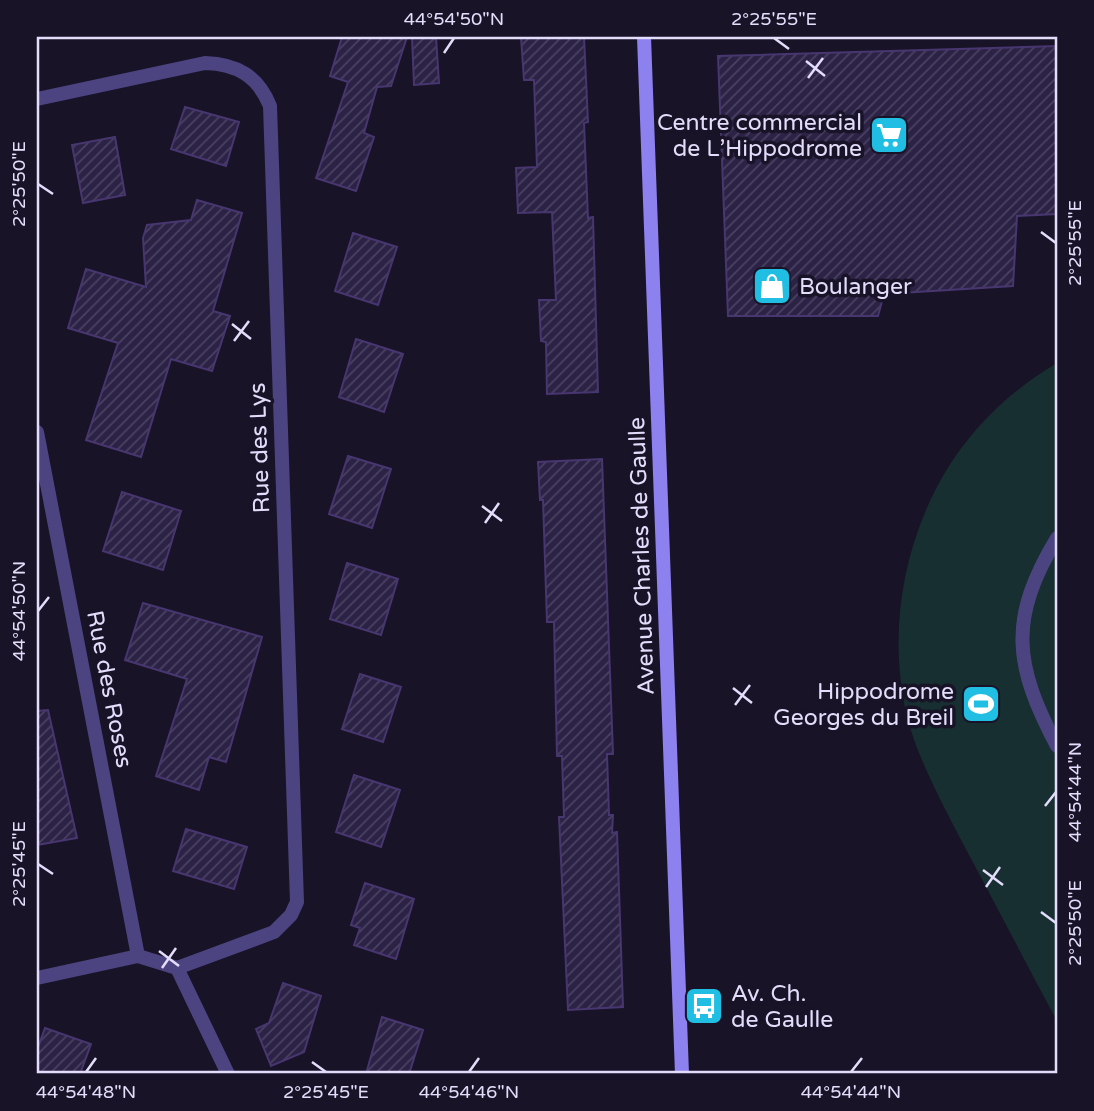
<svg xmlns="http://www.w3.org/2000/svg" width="1094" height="1111" font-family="'Varela Round',sans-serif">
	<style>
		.park { fill: #172f30 }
		.building { fill: url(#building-hatch); stroke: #47366f; stroke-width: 2 }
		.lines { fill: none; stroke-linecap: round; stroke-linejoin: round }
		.lane { stroke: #4c4480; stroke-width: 14 }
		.street { stroke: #4c4480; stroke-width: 14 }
		.secondary { stroke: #8d80ef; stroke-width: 14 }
		.ticks { fill: none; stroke: #e3ddfb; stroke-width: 2.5 }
		.labels { text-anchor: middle; stroke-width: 7; stroke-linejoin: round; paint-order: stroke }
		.poi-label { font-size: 23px; fill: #e3ddfb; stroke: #181327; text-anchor: end }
		.street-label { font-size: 23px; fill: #e3ddfb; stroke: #181327 }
		.neatline { fill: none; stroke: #e3ddfb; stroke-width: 2.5 }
		.ticks-label { font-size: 18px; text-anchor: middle; fill: #e3ddfb }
	</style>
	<defs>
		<pattern id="building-hatch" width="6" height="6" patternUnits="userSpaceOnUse" patternTransform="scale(1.75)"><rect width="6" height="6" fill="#2c2245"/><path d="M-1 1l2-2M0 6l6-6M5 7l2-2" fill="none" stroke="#4a4261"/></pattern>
	</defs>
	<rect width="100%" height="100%" fill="#181327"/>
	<path class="park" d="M1057,363V1021C1027,965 998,909 968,853C947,813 918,760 907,717C891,647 898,576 926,510C953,447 998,398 1057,363Z"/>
	<path class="building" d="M342,37H407L391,86L377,87L364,133L374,137L356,191L316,178L348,82L330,76Z
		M412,37H436L439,83L414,85Z
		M521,37H584L588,122L584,123L588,218L593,217L598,392L547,394L546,342L541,341L539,300H556L552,212L518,213L516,168L537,167L534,80H524Z
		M1057,46V214L1017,216L1013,286L884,294L878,316H728L718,56Z
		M185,107L239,122L226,166L171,149Z
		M115,137L125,195L83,203L72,145Z
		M197,200L242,213L213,311L230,316L212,371L171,359L141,457L86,440L118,343L68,328L86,269L146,287L143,238L147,225L191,220Z
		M353,233L397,247L378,305L335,291Z
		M356,339L403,354L384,412L339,397Z
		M348,456L391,469L372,528L329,514Z
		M602,459L613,754H607L609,815H613L612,833L617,832L623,1007L568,1010L559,817H564L562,756H557L554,622H547L543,500H540L538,462Z
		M122,492L181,511L163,570L103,551Z
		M347,563L398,579L381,635L330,619Z
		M143,603L262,637L226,762L209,757L199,790L156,776L187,679L125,660Z
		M360,674L401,687L383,742L342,729Z
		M48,710L77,838L37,845V711Z
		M354,775L400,790L381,847L336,832Z
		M186,829L247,847L234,889L173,871Z
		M365,883L414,899L396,959L354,945L360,928L351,925Z
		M283,983L321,996L304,1052L271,1066L256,1029L269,1023Z
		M382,1017L423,1030L409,1074H366Z
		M45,1028L91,1044L80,1074H37V1050Z"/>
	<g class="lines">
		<path class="lane" d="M1057,538C1008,619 1014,665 1057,746"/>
		<path class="street" d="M37,99L205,63C237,64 258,76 270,106L297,902L291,915L274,932L177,968
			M37,432L138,956
			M177,968L228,1074
			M37,978L138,956L177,968"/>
		<path class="secondary" d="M644,37L682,1074"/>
	</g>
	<path class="ticks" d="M774,38L789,49M444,53L454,38M806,61L825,76M808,78L823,58M38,184L53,194M1041,232L1056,243M232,324L251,339M234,341L249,321M482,506L502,521M485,523L499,503M38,611L49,597M733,688L752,703M735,705L750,685M1045,806L1056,792M38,864L53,874M983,870L1003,885M986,887L1000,867M1041,912L1056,923M159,951L179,966M162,968L176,948M312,1062L326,1072M86,1072L96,1058M469,1072L479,1058M851,1072L862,1058"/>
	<defs>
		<g id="supermarket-square" transform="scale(2.0125)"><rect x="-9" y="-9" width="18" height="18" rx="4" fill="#21bee3" stroke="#181327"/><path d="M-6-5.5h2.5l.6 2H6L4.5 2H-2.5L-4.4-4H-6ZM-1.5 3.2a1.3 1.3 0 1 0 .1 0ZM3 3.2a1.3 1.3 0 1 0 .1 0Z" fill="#fff"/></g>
		<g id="shop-square" transform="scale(2.0125)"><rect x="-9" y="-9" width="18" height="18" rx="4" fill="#21bee3" stroke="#181327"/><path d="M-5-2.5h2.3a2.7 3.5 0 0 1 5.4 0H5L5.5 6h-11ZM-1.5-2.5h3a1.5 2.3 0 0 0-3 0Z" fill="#fff"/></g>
		<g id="stadium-square" transform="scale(2.0125)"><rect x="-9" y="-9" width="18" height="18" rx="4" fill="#21bee3" stroke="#181327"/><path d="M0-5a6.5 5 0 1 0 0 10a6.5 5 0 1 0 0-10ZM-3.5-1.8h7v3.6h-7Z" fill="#fff"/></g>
		<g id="bus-square" transform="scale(2.0125)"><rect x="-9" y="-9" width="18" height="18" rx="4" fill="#21bee3" stroke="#181327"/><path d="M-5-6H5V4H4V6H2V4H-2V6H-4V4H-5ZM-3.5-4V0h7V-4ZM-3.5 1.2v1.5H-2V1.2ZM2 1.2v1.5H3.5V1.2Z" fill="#fff"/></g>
	</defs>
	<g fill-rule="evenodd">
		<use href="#supermarket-square" x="889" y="135"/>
		<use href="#shop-square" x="772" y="286"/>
		<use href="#stadium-square" x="981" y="704"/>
		<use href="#bus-square" x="704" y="1006"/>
	</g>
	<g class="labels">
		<g class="poi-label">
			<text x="862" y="130">Centre commercial<tspan x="862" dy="26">de L’Hippodrome</tspan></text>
			<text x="799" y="294" text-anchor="start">Boulanger</text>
			<text x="954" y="699">Hippodrome<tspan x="954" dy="26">Georges du Breil</tspan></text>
			<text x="731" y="1001" text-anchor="start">Av. Ch.<tspan x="731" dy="26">de Gaulle</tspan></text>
		</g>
		<g class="street-label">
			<text transform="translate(259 448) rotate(-92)" y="8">Rue des Lys</text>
			<text transform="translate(641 556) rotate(-92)" y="8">Avenue Charles de Gaulle</text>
			<text transform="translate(110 689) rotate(79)" y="8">Rue des Roses</text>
		</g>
	</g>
	<rect width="1094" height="1111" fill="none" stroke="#181327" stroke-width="77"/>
	<rect x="38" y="38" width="1018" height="1034" class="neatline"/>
	<g class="ticks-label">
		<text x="454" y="25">44°54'50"N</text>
		<text x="774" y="25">2°25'55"E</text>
		<text transform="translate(19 184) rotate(-90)" y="6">2°25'50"E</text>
		<text transform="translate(1075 243) rotate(-90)" y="6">2°25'55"E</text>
		<text transform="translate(19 611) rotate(-90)" y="6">44°54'50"N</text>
		<text transform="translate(1075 792) rotate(-90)" y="6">44°54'44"N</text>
		<text transform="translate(19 864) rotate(-90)" y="6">2°25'45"E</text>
		<text transform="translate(1075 923) rotate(-90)" y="6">2°25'50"E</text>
		<text x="86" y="1098">44°54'48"N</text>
		<text x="326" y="1098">2°25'45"E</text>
		<text x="469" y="1098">44°54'46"N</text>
		<text x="851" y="1098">44°54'44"N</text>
	</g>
</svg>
